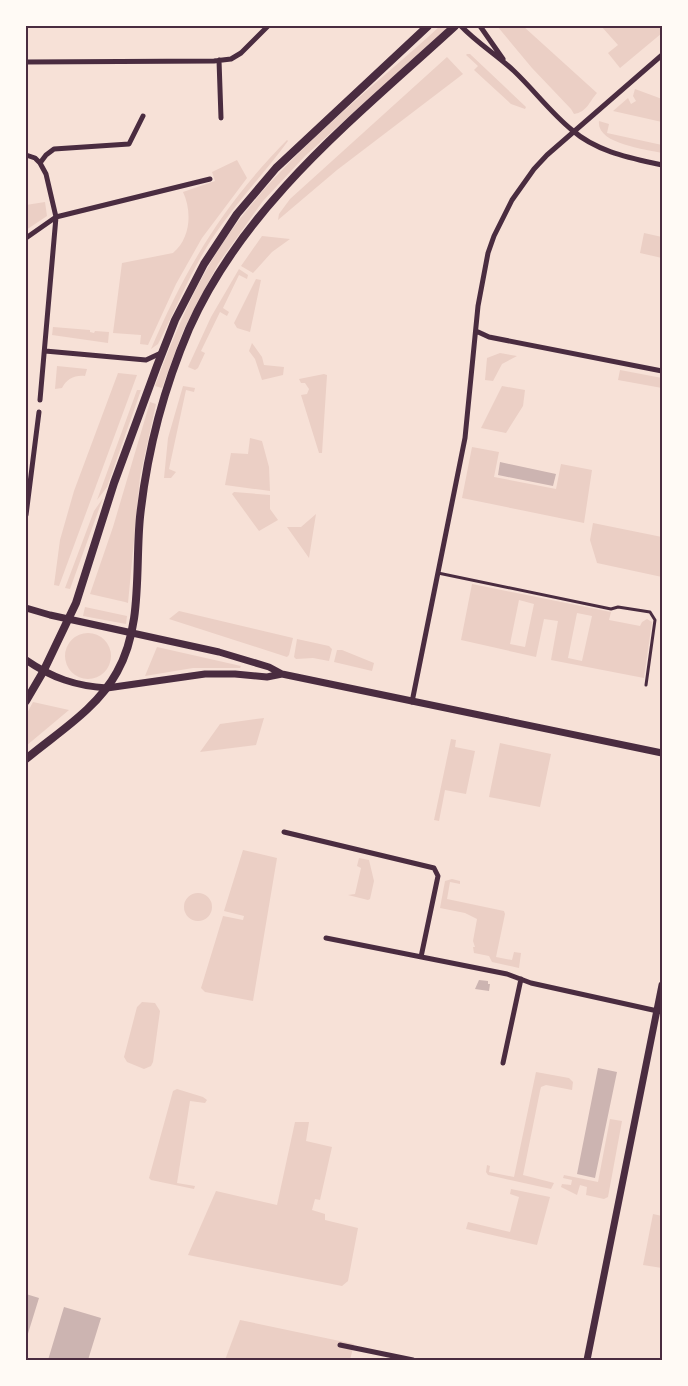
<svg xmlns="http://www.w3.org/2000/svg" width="688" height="1386" font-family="'IBM Plex Sans',sans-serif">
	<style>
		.green { fill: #ebcfc5; fill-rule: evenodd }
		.building { fill: #ccb4b1 }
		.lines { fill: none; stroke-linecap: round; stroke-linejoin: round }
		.service { stroke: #4a2c40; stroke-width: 3 }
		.minor { stroke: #4a2c40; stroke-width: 5 }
		.tertiary { stroke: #4a2c40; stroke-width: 7 }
		.secondary { stroke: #4a2c40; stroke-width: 8 }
		.neatline { fill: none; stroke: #4a2c40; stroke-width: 2 }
	</style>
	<rect width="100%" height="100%" fill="#f7e1d7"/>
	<path class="green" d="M440,26H444L446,29L305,156L263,201L218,264L183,331L162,388L155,386C174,335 194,286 224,241C281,157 366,94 440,26Z
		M497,26H523L597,93C589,102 587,112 574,114L571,109L532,68Z
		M601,26H662V33L620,68L608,53L618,45Z
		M467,54H470L526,107L525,109L511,104L474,70L478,66L466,55Z
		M447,57L463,74L337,170L278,220L279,214L290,199Z
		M635,89L662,99V122L613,111L628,98L631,104L636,101L633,96Z
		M599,121L609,124L607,133L662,145V153C646,149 596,144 599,121Z
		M287,140L288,141C263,175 234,205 211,240C190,273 176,309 158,344L151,349C186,267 224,204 287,140Z
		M237,160L247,178L202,238L176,284L148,345L140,344L141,335L113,333L122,263L173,253C191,238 192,211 183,192L215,181L212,172Z
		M45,202L47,216L26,230V205Z
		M644,233L662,237V258L640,253Z
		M262,236L290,239L272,252L253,273L241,266Z
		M239,269L248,275L247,279L239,275L223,308L229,312L227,316L220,312L201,351L205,353L198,368L195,370L188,367L211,317Z
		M256,279L261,280L250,332L237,328L234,323Z
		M53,327L90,330V332L94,333L95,331L109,332L108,343L52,335Z
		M252,343L262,357L264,365L284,367L283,375L262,380L255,359L249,351Z
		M500,353L517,356L502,364L493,381L485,380L487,358Z
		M57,366L87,369L85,376C74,375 67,379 62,388L55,389Z
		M620,370L662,378V388L618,380Z
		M118,373L137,375L59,586L54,585L60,540L74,491Z
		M324,374L327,375L322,453H319L301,395L307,394L309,389L305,383H301L299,379Z
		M183,386L195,388L194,392L186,390L169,469L176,472L171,478H164L168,438Z
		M502,386L525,390L523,406L506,433L481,428Z
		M137,390H141L107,487L97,500Z
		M150,402L156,404L140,477L128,603L125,602L90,594L113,527Z
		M250,438L262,441L269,467L270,491L225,485L231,453L248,454Z
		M472,447L499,452L494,477L556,489L561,464L592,470L584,523L462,498Z
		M234,492L270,495V509L278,520L259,531L232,494Z
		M103,498L70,589L65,588L94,511Z
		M316,514L309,558L287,527H301Z
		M593,523L662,537V577L597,563L590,540Z
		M472,584L611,612L609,620L640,626L642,622L647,619L652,622L644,678L551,660L558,621L544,619L536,657L461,640ZM519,600L534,604L525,647L510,644ZM577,613L592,616L582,661L568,658Z
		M85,607L127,616L126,624L83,616Z
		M179,611L293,638L289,655L287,657L169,619Z
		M65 656a23 23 0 1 1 46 0a23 23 0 1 1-46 0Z
		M297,639L329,646L332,649L329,661L313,658L296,659L294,657Z
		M157,647L241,666L240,668H193L145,676Z
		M337,650H342L374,663L372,671L334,662Z
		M33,702L69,710L26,746V715Z
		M264,718L256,745L200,752L220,724Z
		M451,739L456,740L455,747L475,751L466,794L445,790L439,821L434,820Z
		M500,743L551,754L540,807L489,797Z
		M243,850L277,858L253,1001L205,992L201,988L223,916L243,920L244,916L224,911Z
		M359,858L369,860L374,881L370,899L368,900L348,895L355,894L361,868L357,866Z
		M452,879L460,881V884L450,882L447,899L504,911L505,914L496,957L512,960L514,952L521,953L519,968L492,962L489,956L474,953L473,947H475L473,941L477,919L465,913L440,908L445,881Z
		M184 907a14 14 0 1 1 28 0a14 14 0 1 1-28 0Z
		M142,1002L155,1003L160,1011L153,1062L151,1066L144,1069L127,1062L124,1057L137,1007Z
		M536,1072L569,1078L573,1082L572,1090L546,1085L541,1087L540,1091L523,1175L554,1183L551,1189L488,1175L486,1172L487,1165L490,1166L489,1172L514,1177Z
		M177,1089L203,1097L207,1100L205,1103L190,1101L177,1183L195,1186L194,1189L151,1180L149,1178L173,1091Z
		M610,1119L622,1121L608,1197L604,1199L586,1195L587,1187L580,1185L577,1195L561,1187L562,1184L571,1185L572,1180L563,1178L564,1175L598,1182Z
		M295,1122H309L306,1141L332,1147L320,1200L315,1199L312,1210L325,1214V1220L358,1228L348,1281L342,1286L188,1255L216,1191L277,1205Z
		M511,1189L550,1197L537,1245L466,1229L468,1222L510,1232L519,1197L510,1194Z
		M653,1214L662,1216V1268L643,1265Z
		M240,1320L354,1344L350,1360H225Z"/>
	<path class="building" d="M500,462L556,474L553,486L498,475Z
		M479,980L488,981V984H490L489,991L475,989Z
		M598,1068L617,1072L595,1178L577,1174Z
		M26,1294L39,1298L26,1340Z
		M64,1307L101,1318L88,1360H48Z"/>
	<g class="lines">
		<path class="service" d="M438,573L611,609L618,607L650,612L655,620L646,685"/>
		<path class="minor" d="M461,26C477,43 497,55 514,71C534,90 551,113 572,130C597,152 631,158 662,165
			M480,26L503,59
			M219,60L221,118
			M26,62L214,61L231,59L241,53L268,26
			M26,155L35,158L40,163L46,174L56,217L40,400
			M40,163L46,155L54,149L129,144L143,116
			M26,238L56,217L210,179
			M476,331L489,337L662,371
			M45,351L146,360L161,353
			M26,515L39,412
			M412,702L465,438L478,306L488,253L494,236L512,200L534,169L547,155L662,55
			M284,832L434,868L438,876L421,957
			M326,938L507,974L531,983L662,1012
			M503,1063L521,979
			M340,1345L413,1360"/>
		<path class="tertiary" d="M26,608L50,615L219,652L269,667L282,674L662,753
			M26,660C52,678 76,686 107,688L205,674H235L267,677L282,674
			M587,1360L662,985"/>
		<path class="secondary" d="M26,701L43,672L76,603L114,483L157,366L175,320L204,264L237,214L276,168L428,26
			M26,759C57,733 97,709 117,672C143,626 135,567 140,517C147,452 163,390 189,329C245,203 356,117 455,26"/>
	</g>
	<rect width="688" height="1386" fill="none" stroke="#fffaf5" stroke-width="54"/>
	<rect x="27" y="27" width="634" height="1332" class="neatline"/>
</svg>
